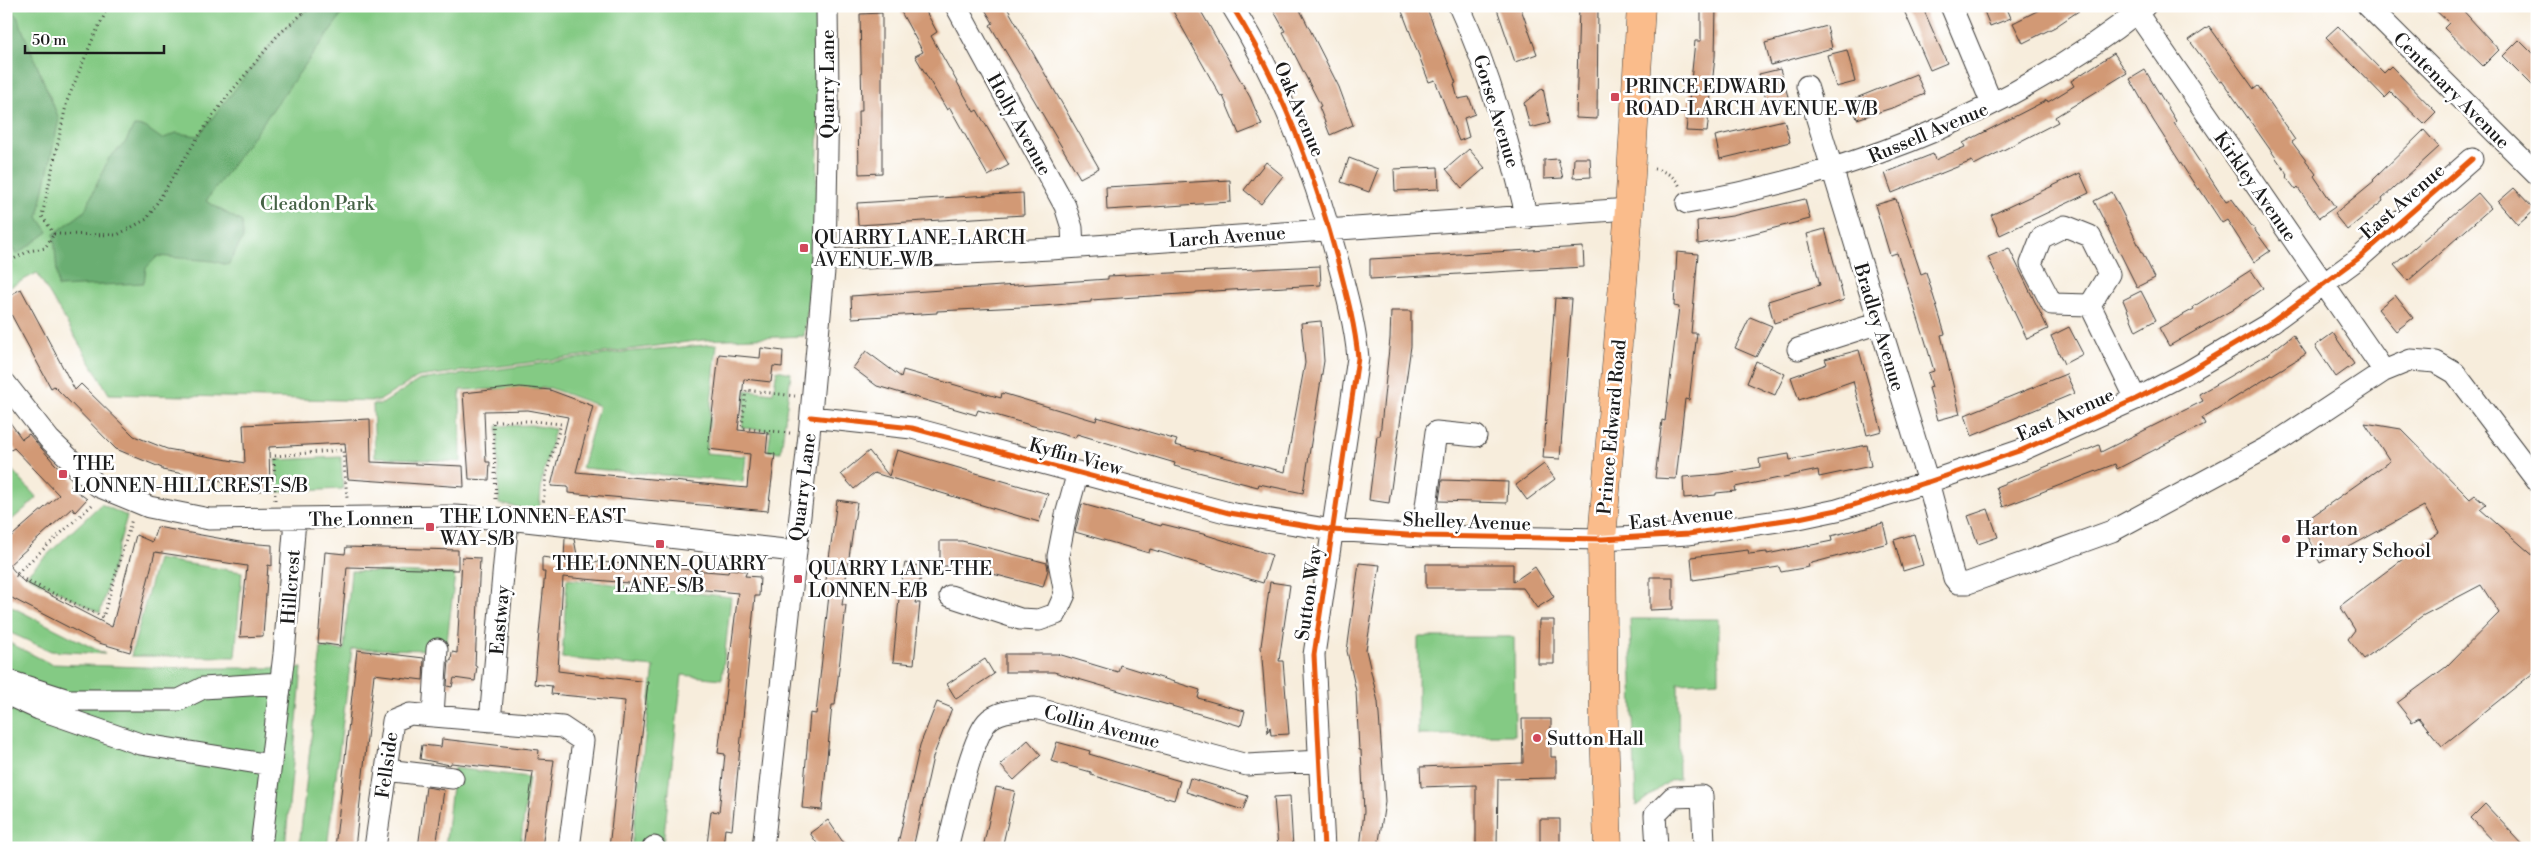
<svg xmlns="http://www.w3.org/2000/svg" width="2543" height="854" font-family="'Libre Bodoni',serif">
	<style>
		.green { fill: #84ca84; stroke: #507350 }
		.forest { fill: #6bae72; stroke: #446547 }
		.building { fill: #d29975 }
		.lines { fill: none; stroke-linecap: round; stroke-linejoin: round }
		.minor-casing { stroke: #3d3b39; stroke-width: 23 }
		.major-casing { stroke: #3d3b39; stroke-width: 29 }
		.path { stroke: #3d3b39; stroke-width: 3; stroke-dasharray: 1 4; stroke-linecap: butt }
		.minor { stroke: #fff; stroke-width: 21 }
		.major { stroke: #fabc8b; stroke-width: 28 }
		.cycleway-casing { stroke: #fff; stroke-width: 8 }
		.cycleway { stroke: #e8590c; stroke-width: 5 }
		.poi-dot { fill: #d1495b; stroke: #fff; stroke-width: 2 }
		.labels { text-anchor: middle; stroke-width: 5; stroke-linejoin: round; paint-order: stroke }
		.street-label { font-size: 19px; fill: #1c1c1c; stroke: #fff }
		.poi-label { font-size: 19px; fill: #1c1c1c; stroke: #fff; text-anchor: start }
		.park-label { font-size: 19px; fill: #466246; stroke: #fff }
	</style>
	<rect width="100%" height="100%" fill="#fff"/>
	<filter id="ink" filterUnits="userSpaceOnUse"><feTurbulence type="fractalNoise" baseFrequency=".02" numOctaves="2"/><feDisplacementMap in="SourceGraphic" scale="10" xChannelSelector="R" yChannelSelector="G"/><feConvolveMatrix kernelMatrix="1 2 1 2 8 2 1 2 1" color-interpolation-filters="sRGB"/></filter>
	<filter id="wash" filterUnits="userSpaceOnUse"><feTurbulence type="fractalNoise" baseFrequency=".0096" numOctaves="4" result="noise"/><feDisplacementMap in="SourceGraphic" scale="20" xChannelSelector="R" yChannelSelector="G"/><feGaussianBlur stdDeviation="1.12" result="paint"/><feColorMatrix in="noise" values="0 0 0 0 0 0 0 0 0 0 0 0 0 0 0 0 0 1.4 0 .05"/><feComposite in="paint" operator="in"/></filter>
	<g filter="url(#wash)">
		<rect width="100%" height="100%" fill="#f7eddc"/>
		<path class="green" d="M6,6H819L820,92L814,260L804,336L703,340L418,377L379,401L109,394L37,273L6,289Z
			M717,344L706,453L746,456L743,482L582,468L599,406L550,388L460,390L461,462L375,457L373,404H382L419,380L624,352Z
			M777,370L791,373L781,452L768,451L771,431L742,428L746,390L773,393Z
			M531,425L555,429L542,479L539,511L499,504L497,426Z
			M341,457L343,489L278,492L276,460Z
			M6,463L37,498L6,525Z
			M101,504L127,516L100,613L26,575Z
			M157,559L242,572L235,657L131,656Z
			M351,571L455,574L446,650L352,649L327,848H299L321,648L344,650Z
			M567,579L731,597L722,679L682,675L663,844L647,848H631L654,667L562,658Z
			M6,604L105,654L51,651L6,631Z
			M1630,619H1719V681L1678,683L1679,779L1671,780L1636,806Z
			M1418,637H1514L1515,735H1418Z
			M6,641L51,664L174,668H302L285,848H6Z
			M454,768L529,777L520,848H445Z"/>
		<path class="forest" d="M311,6H348L206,201L242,222L243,238L228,265L213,261L158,256L146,268L144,283L58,287L54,234L84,212L109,158L125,143L134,126L145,127L162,139L176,133L198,136L278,35Z
			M6,10L16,14L59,119L38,217L48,232L16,255L6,234Z"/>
		<g id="blocks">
			<path class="building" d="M911,6H923L937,32L931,36L974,112L977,110L1009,165L988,176L950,108L947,110L915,56L923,52L901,12Z
				M983,6H1006L1099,168L1080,178L990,25L993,23Z
				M1170,6H1198L1250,97L1262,125L1239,134L1223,96L1221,97Z
				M1271,6H1298L1339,87L1353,125L1330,135L1319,107L1321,106L1283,32L1285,31Z
				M1400,6H1426L1456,83L1454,84L1458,99L1469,97L1475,114L1464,118L1469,137L1459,141L1435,80L1429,82Z
				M1496,6H1520L1537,54L1515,62Z
				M1579,6H1598L1597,119L1576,118Z
				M1701,6H1716L1715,57L1707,132L1686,131L1695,41H1701Z
				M1902,6H1922L1947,63L1930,70Z
				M1982,6H2006L2011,18L1990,26Z
				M2047,6H2086L2055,27L2023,43L2013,23Z
				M2431,6H2459L2499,50L2483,66L2444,28L2449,23Z
				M882,13V173L859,174L858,111H862L860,14Z
				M1827,26L1832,48L1771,65L1765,43Z
				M2209,26L2254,89L2258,86L2295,140L2292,142L2316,174L2314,176L2335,207L2319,218L2298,188L2296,190L2286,177L2288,175L2222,81L2220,82L2189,40Z
				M2338,26L2384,73L2391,66L2436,112L2424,124L2391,92L2385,98L2326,37Z
				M2519,40L2537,58V90L2503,56Z
				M1847,50L1855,82L1836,87L1827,55Z
				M2114,53L2127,73L2055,117L2058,122L1974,165L1972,161L1892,193L1885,173L1933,154L1935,160L1965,147L1963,143L2047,100L2048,102L2074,86L2071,81Z
				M1780,69L1789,100L1768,106L1759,74Z
				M2145,70L2176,121L2174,123L2226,202L2232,199L2270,251L2254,262L2227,220L2222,223L2199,188L2198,190L2153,120L2130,79Z
				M1916,74L1925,94L1895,107L1857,119L1851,100Z
				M1543,88L1550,123L1530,128L1524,103Z
				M1784,120L1790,142L1720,159L1715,136Z
				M2424,130L2439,147L2382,199L2383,201L2347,230L2334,214L2374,181L2373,180Z
				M1469,149L1485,168L1462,188L1446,169Z
				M1349,158L1378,169L1369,192L1341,182Z
				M1574,158H1590L1591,177L1573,178Z
				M1558,159L1563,178L1544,179V160Z
				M1266,162L1283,176L1261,204L1244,190Z
				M1438,167L1439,189L1395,191L1394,169Z
				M2080,173L2089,193L2000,235L1991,215Z
				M1230,180L1231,202L1107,210L1106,187Z
				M2514,188L2535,210L2518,225L2498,202Z
				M2112,192L2155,278L2137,287L2094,201Z
				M1023,193L1024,215L858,225L857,203Z
				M2478,193L2491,208L2408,281L2394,265Z
				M1805,199L1810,219L1743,236L1698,244L1697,221L1732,216Z
				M1896,199L1921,274L1926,272L1945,334L1941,335L1960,414L1938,420L1929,388L1932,387L1928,373L1934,371L1925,340L1897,253L1890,255L1875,205Z
				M1825,229L1844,300L1774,323L1768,301L1820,285L1807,234Z
				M1583,247L1584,267L1370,279V259Z
				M2009,248L2048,329L2027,339L1988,257Z
				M1677,252L1698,254L1691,333H1697L1689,400L1685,399L1676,479L1655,478L1662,420L1665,421L1679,307L1674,306Z
				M1320,266L1321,285L1196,292V293L1091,300V302L1043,306L937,311V313L852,318L851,296L1108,279V276Z
				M2251,270L2263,288L2232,310L2169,346L2159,328L2194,309L2193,307Z
				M21,289L75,390L81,384L134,436L167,449L245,463L243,425L370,419L371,462L463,466L464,487L348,479L345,443L269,447L270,490L237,493L238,484L162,470V468L116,449L54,386L51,388L6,305V297Z
				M2141,291L2156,320L2136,331L2123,300Z
				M2395,295L2413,318L2396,331L2378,309Z
				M1555,298L1572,299L1560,459L1543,458Z
				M1391,311H1411V346L1389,503L1369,500L1377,436H1380L1390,339Z
				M1750,317L1772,326L1756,357L1735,348Z
				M1321,321L1324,361L1303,493L1259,484L1258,487L1174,466L1175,463L1077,434L1075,438L978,410L976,415L877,386L853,368L866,351L901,377L903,370L1001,398L1002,393L1096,421L1097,417L1177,440L1175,445L1285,472L1305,363L1301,323Z
				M2069,327L2083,354L2064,364L2051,336Z
				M2333,333L2354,364L2336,377L2315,346Z
				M2293,335L2306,354L2202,418L2205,424L2117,469L2115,464L2003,507L1996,487L2099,445L2101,452L2203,401L2199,394L2268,354Z
				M761,348L783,351L782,367L773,366L771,382L744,379L738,430L768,433L766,453L775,454L768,511L568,493V487L551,486L568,417L528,410L484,411L486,462H490L489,480L469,479L463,393L520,387L550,390L593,406L576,472L747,488L750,454L708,449L719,354L760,358Z
				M1859,350L1882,431L1867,435L1853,381L1799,400L1791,377L1827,364L1825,359Z
				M1756,361L1785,374L1775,395L1747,383Z
				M2066,374L2075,393L1972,436L1965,415Z
				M6,417L22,439L29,434L55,464L74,481L71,487L87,499L75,512L72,508L9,565L23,581L112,627L136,535L152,542L157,527L245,543L272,545V566L268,565L263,636L240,637L247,566L155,552L130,652L99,643L6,595V541L59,495L14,448L6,453Z
				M2365,423L2401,429L2470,499L2475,495L2486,504L2480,509L2537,559V670L2442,746L2419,718L2412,722L2397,703L2446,667L2499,613L2481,585L2422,616L2364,659L2348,639L2355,630L2340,606L2439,532L2424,506L2320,563L2301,524L2390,461Z
				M1867,445L1871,466L1819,477L1818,470L1735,487L1736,491L1716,493V495L1684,498L1683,477L1720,474L1760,467L1759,459L1789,454L1790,460Z
				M897,450L1048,494L1039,522L874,473L854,489L841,474L869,451L889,476Z
				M1544,464L1555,479L1527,500L1516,485Z
				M1442,480L1508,482L1507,503L1439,501Z
				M837,500L857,503L842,605H846L835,705H832L822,810L802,808L810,713L816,714L829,595H824Z
				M1082,504L1161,526L1162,524L1203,534L1272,555L1263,583L1150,549L1149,553L1075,532Z
				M1988,509L1998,537L1978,544L1968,516Z
				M1883,523L1888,543L1808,564L1809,567L1781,572L1779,567L1693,580L1691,557L1748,550L1749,554L1767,552V554L1832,541L1831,536Z
				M1914,534L1923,565L1903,571L1894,540Z
				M565,538L574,539L578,560L728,573L729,569L747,571L745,576L760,577L759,596H755L732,830L725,829L723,847L707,845L711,811L719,812L725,754L718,753L738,593L563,577L558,671L648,682L629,848H609L625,701L551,694L552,686L534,684L545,572H542V557L564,560Z
				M940,541H962L1047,563L1048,570L1043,587L962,566H940Z
				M346,547L458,550V570L347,567L340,646L318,643L325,552L345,554Z
				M462,557L480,558L475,666H477L475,681L454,678L452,687L447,686L449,660L451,661L452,652L457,653Z
				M905,563L923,567L915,603H920L914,664L893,662L900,587Z
				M1359,563L1380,565L1366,650L1378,702L1382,755L1385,802L1378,848H1360L1364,812L1361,750H1359L1356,691L1347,651Z
				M1426,564H1513V582L1535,567L1554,597L1537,608L1523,588H1426Z
				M1650,577H1673V609L1650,610Z
				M1270,582L1290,585L1279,661H1283L1289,734L1271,735L1270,727L1268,733L1261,646Z
				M1539,620H1554V664H1538Z
				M357,650L424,658L423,680L374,674L355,848H335Z
				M1005,654H1058L1118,672L1120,665L1200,690L1198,698L1245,711L1241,726L1054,672H1005Z
				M985,659L994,674L956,699L947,684Z
				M937,702L952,708L933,757L913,848H897L920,745Z
				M1522,719H1551V757H1556V778L1498,779L1497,846H1476V785L1421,787L1420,767L1523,763Z
				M442,739L539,750L538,759L554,760L542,848H523L533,772L451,763L450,765L420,759L422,745L441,747Z
				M1028,740L1041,755L1014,780L1000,765Z
				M1057,742L1090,751L1089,754L1180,781L1174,800L1091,775V772L1051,761Z
				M1190,778L1248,796L1243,810L1186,792Z
				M426,787L444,790L436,848H418Z
				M996,787L1015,791L1002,848H983Z
				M1290,796L1293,848H1278L1274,797Z
				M2485,804L2526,848H2500L2471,818Z
				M1540,819H1560V848H1540Z
				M828,820L847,848H820L810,833Z"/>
		</g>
	</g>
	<g filter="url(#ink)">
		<use href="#blocks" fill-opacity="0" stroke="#3d3b39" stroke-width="1"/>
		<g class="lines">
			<g class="minor-casing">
				<path id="minor" d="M956,6L1065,206L1072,228L1073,247
					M1232,6C1281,84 1313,169 1337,258C1346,292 1355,324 1358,358L1314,655L1324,848
					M1459,6C1491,75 1509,145 1527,218
					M1951,6L1992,104
					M2368,6L2537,174
					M2137,13L2384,371
					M1807,86L1928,482L1954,578L1958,583H1968L2112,531L2272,445L2384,371L2411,360L2436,362L2455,373L2537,481
					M1687,203C1853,174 2012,112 2145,6
					M2065,226L2090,236L2109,274L2090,305L2052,304L2031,264L2041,238Z
					M825,260L1051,249L1629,209
					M2090,305L2136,399
					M1798,349L1879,323
					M6,384L49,439L98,486L149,507L209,519L454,516L508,519L794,551
					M811,417L912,428L1229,513L1332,530L1422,536L1602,539L1688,534L1799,518L1837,510L1928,482L2022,450L2136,399L2188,372L2272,322L2359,258L2472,159
					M1422,536L1436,432L1476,436
					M950,596L1020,619L1039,620L1056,614L1065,594L1058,556L1066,515L1078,472
					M6,680L68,700H179L203,688L281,683
					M6,694L39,709L140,744L271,765
					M433,716L437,649
					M490,721L508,519
					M386,770L453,778
					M262,838L284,654L295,520
					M375,848L393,721L410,714L562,727L583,741L569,848
					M653,848L654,847
					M763,848L809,435L825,260L828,95L827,6
					M947,848C955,819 970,742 987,722C998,710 1019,710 1035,708L1247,765L1320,761
					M1657,848L1655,815L1673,797L1702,796L1704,844"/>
			</g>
			<g class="major-casing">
				<path id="major" d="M1608,848L1604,727L1602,539L1629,209L1641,6"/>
			</g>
			<path class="path" d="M1654,169C1664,170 1676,177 1680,187
				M54,234L117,235L147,219L198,137L226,98L278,35L311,6
				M54,234L42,216L67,101L94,36L109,6
				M6,263L29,251L45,248L54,234
				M790,433L742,428L746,390L795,396
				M496,499L493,421H532L561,424L546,475L543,505
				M275,500L274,456L343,450L347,498
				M92,505L15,575L103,617L132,519"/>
			<use href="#minor" class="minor"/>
			<use href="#major" class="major"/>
			<g class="cycleway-casing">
				<path id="cycleway" d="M1232,6C1281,84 1313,169 1337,258C1346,292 1355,324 1358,358L1314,655L1324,848
					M811,417L912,428L1229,513L1332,530L1422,536L1602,539L1688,534L1799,518L1837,510L1928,482L2022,450L2136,399L2188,372L2272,322L2359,258L2472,159"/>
			</g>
			<use href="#cycleway" class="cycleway"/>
		</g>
	</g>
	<g class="poi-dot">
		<rect x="1610" y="92" width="10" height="10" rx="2.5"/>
		<rect x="799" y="243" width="10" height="10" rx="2.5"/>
		<rect x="58" y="469" width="10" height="10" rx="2.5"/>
		<rect x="425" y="522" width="10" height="10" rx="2.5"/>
		<circle cx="2286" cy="539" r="5"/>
		<rect x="655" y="539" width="10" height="10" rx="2.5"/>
		<rect x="793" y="574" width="10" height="10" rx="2.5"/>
		<circle cx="1537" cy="738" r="5"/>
	</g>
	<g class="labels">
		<g class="street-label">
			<text transform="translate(827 84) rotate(-90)" y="7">Quarry Lane</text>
			<text transform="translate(2452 90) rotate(45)" y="7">Centenary Avenue</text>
			<text transform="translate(1300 109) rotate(67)" y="7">Oak Avenue</text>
			<text transform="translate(1497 111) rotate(73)" y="7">Gorse Avenue</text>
			<text transform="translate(1020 124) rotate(61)" y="7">Holly Avenue</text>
			<text transform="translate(1928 132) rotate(-23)" y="7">Russell Avenue</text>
			<text transform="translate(2256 186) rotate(55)" y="7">Kirkley Avenue</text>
			<text transform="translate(2402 201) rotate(-41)" y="7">East Avenue</text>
			<text transform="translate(1227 236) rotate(-4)" y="7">Larch Avenue</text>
			<text transform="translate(1880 327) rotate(73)" y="7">Bradley Avenue</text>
			<text transform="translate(2065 414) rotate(-24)" y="7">East Avenue</text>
			<text transform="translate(1611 427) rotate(-85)" y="7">Prince Edward Road</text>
			<text transform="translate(1076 456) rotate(15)" y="7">Kyffin View</text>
			<text transform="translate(802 487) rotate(-83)" y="7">Quarry Lane</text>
			<text transform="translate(1681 517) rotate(-6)" y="7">East Avenue</text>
			<text transform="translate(361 518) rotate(-1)" y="7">The Lonnen</text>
			<text transform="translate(1467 521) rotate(2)" y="7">Shelley Avenue</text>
			<text transform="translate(290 587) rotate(-86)" y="7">Hillcrest</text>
			<text transform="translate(1308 593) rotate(-82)" y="7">Sutton Way</text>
			<text transform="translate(499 620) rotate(-85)" y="7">Eastway</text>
			<text transform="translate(1102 726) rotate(15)" y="7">Collin Avenue</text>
			<text transform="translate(386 765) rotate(-82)" y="7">Fellside</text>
		</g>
		<g class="poi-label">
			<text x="1625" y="93">PRINCE EDWARD<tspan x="1625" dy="22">ROAD-LARCH AVENUE-W/B</tspan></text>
			<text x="814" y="244">QUARRY LANE-LARCH<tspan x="814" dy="22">AVENUE-W/B</tspan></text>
			<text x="73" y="470">THE<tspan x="73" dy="22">LONNEN-HILLCREST-S/B</tspan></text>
			<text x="440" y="523">THE LONNEN-EAST<tspan x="440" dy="22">WAY-S/B</tspan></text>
			<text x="2296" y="535">Harton<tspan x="2296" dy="22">Primary School</tspan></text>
			<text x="660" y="570" text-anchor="middle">THE LONNEN-QUARRY<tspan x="660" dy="22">LANE-S/B</tspan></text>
			<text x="808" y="575">QUARRY LANE-THE<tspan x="808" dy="22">LONNEN-E/B</tspan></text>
			<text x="1547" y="745">Sutton Hall</text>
		</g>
		<g class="park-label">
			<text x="317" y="210">Cleadon Park</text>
		</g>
	</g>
	<rect width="2543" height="854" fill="none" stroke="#fff" stroke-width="25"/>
	<path d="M25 45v8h139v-8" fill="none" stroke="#1c1c1c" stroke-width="2.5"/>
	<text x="32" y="45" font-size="15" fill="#1c1c1c" stroke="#ffffff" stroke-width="4" paint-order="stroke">50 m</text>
</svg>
